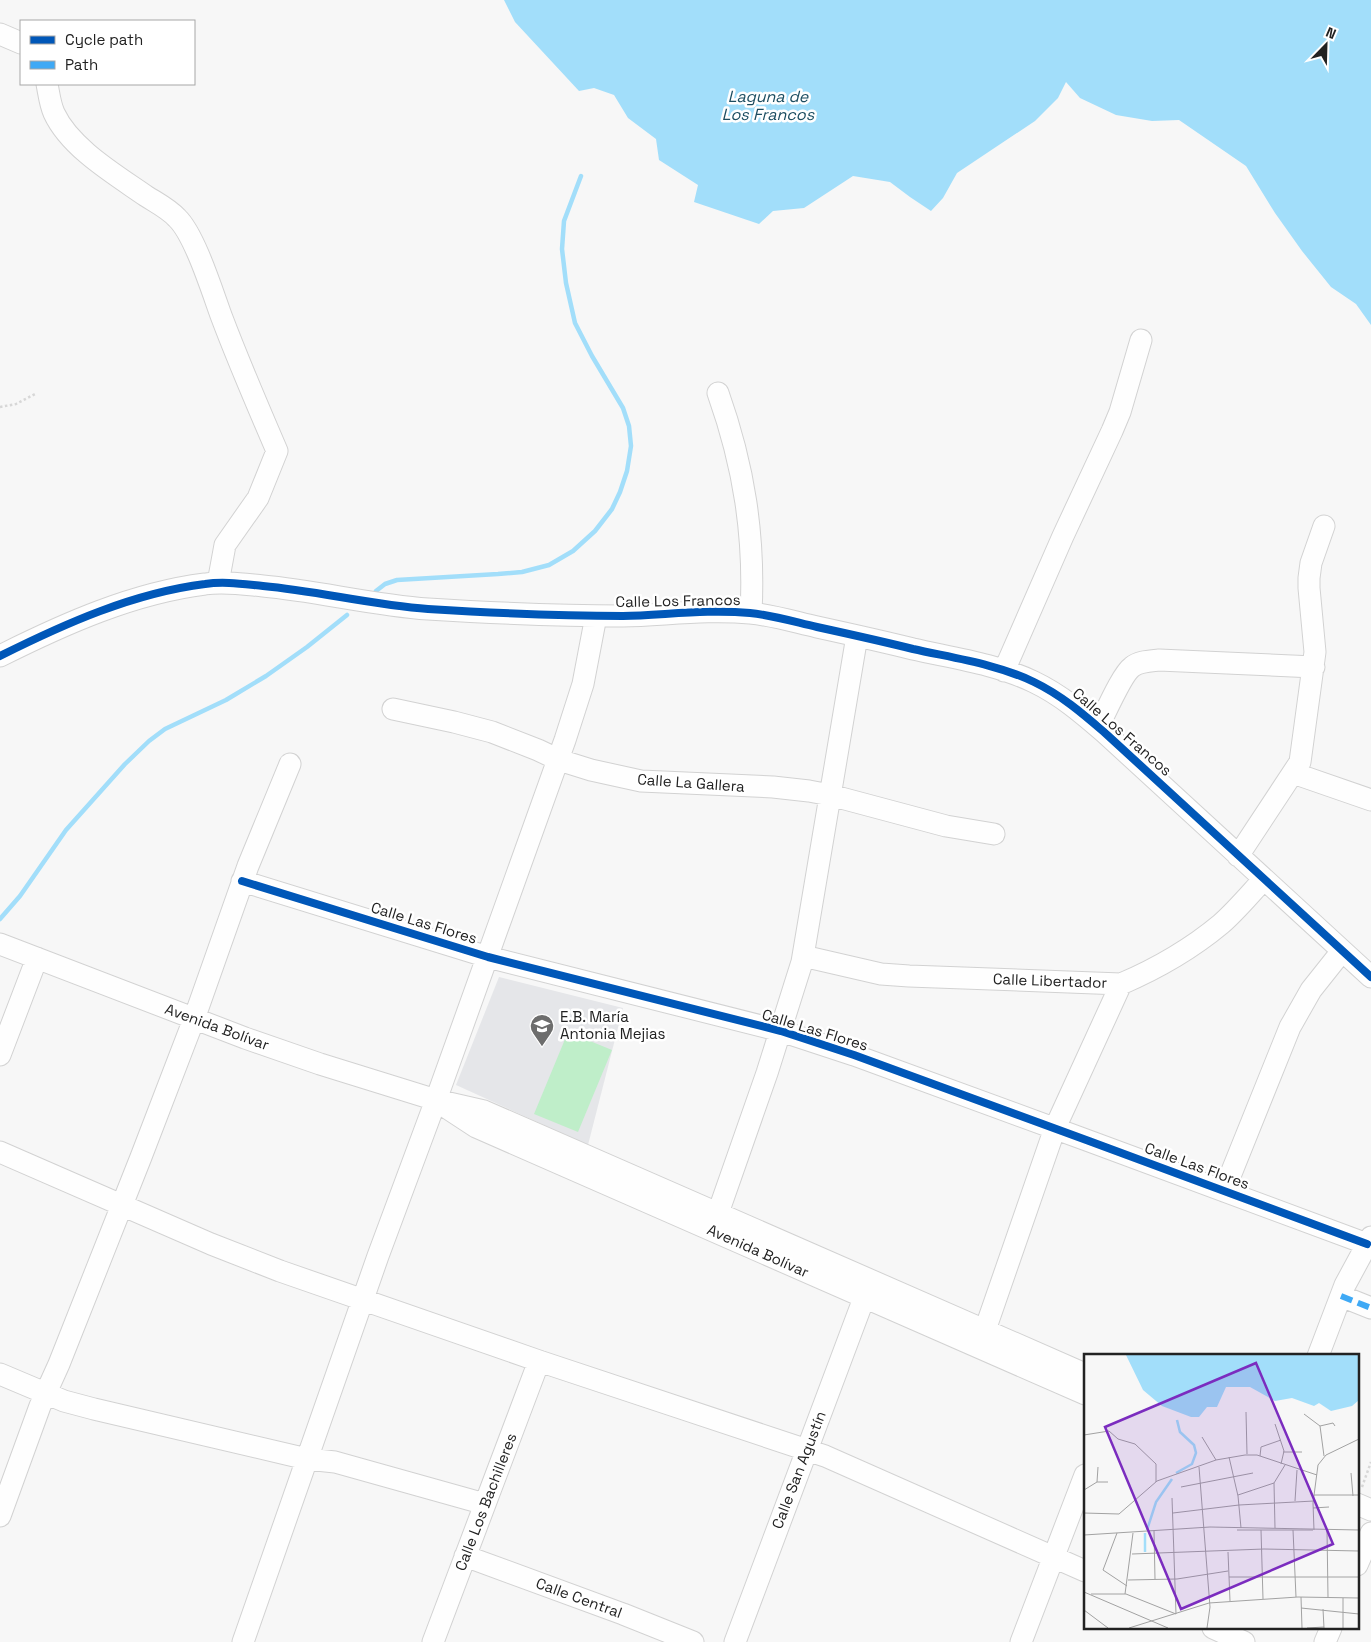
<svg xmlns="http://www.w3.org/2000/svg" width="1371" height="1642" font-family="'Space Grotesk',sans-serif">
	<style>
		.built { fill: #e5e6e9 }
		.green { fill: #bfeec9 }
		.water { fill: #a2defa }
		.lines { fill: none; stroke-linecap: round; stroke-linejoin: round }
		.stream { stroke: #a2defa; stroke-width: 4.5 }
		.minor-casing { stroke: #d2d2d2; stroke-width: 23 }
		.path { stroke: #d7d7d7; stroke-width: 2.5; stroke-dasharray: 2.5 2.5; stroke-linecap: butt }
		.minor { stroke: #fefefe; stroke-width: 21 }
		.quiet { stroke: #3fa9f5; stroke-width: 6; stroke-dasharray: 12 6; stroke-linecap: butt }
		.cycleway-casing { stroke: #fff; stroke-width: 11 }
		.cycleway { stroke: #0057b8; stroke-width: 8 }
		.labels { text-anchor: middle; stroke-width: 5; stroke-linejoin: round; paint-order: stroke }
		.street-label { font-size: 15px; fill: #222; stroke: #fff }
		.poi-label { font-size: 15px; fill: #222; stroke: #fff; text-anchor: start }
		.water-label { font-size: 16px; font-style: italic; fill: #1b4d61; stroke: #fff }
		.inset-river { fill: none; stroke: #a2defa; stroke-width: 2.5 }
		.inset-road { fill: none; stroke: #a2a2a2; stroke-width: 1 }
		.view { fill: #7b2cbf; fill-opacity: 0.15; stroke: #7b2cbf; stroke-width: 2.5 }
		.inset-edge { fill: none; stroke: #222; stroke-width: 2.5 }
	</style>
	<rect width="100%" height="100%" fill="#f7f7f7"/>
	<path class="built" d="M499,977L623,1008L588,1145L456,1085Z"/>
	<path class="green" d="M568,1032L612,1050L578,1132L534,1114Z"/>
	<path class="water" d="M504,0H1371V325L1356,304L1331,287L1302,251L1275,213L1246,166L1179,120L1152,121L1116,115L1080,98L1066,82L1058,98L1035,121L957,173L943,198L931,211L910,197L890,182L853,176L804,208L773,211L759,224L694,202L698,185L659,160L656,139L628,118L614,95L594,88L579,91L515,22Z"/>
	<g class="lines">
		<path class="stream" d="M376,591L385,584L397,580L498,574L522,572L549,565L573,551L595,531L612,509L620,492L627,471L631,446L629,426L623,408L592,356L575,323L566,283L562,249L564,221L581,176
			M0,919L20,896L66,830L125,764L149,741L165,729L226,700L266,676L307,647L347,615"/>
		<g class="minor-casing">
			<path id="minor" d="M0,34L21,43
				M47,84C49,94 50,104 54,113C70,148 116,175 146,196C157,203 169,209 177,218C195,235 213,294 222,318C239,363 258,407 277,451L258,498L225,545L218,583
				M718,393C744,466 755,536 751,613
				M0,656C64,624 133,593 205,584C224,581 243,584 263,586C318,591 372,605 428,609C493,613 558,616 623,616C665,615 708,609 750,613C772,615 795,622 817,627C849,634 881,641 913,649C953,658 997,664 1034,682C1061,695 1082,713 1104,732L1371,977
				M1004,671L1063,536L1112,431L1120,412L1141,340
				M393,709L454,722L492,732L538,750L559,760L591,770L641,781L773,787L809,791L830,795L946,826L994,834
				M1098,727C1105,714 1122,674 1132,667C1139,661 1150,661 1159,660L1314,667
				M1293,773L1371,800
				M1238,856L1300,762L1315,652L1309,588V578L1311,563L1324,526
				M242,881L488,957L781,1031L854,1055L1089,1141L1367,1244
				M0,944L245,1038L320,1064L436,1100L484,1111L1085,1374
				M803,956L881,974L909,976L1121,984C1156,969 1191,949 1221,924C1236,911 1250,894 1264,879
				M0,1055L37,958
				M447,1108L476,1127L1085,1394
				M0,1152L211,1244L280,1271L539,1361L825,1456L1085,1571
				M1224,1191L1290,1027L1311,990L1342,951
				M718,1213L767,1073L802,962L857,636
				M1341,1296L1371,1308
				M985,1330L1055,1128L1121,984
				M1318,1356L1345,1285L1371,1237
				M0,1374L64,1401L94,1409L307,1459L335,1462L485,1504
				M1357,1504L1371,1510
				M0,1516L40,1406L59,1364L141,1157L194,1019L248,866L290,764
				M465,1556L623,1614L693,1642
				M1357,1565L1371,1533
				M1213,1628L1244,1642
				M243,1642L378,1256L436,1100L565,740L583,684L596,616
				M433,1642L539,1361
				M735,1642L864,1298
				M1021,1642L1085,1475
				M1325,1642L1331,1628"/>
		</g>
		<path class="path" d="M0,407L16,404L35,394
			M1362,1487L1371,1462"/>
		<use href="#minor" class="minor"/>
		<path class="quiet" d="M1341,1296L1371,1308"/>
		<g class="cycleway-casing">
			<path id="cycleway" d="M0,656C64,624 133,593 205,584C224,581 243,584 263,586C318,591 372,605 428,609C493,613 558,616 623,616C665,615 708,609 750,613C772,615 795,622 817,627C849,634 881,641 913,649C953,658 997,664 1034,682C1061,695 1082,713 1104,732L1371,977
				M242,881L488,957L781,1031L854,1055L1089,1141L1367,1244"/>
		</g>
		<use href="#cycleway" class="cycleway"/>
	</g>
	<defs>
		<g id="school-pin" transform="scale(1.25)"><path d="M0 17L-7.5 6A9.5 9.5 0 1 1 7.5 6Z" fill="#6d6d6d" stroke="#fff"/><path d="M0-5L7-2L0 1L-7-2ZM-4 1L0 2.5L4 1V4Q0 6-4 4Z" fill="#fff"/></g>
	</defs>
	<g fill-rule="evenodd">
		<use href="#school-pin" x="542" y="1026"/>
	</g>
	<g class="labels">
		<g class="street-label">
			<text transform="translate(678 601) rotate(-1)" y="5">Calle Los Francos</text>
			<text transform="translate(1122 732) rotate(41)" y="5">Calle Los Francos</text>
			<text transform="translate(691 783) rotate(4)" y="5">Calle La Gallera</text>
			<text transform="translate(424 923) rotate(17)" y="5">Calle Las Flores</text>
			<text transform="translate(1050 981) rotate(2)" y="5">Calle Libertador</text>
			<text transform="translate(217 1027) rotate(20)" y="5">Avenida Bolívar</text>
			<text transform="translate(815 1030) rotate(17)" y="5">Calle Las Flores</text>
			<text transform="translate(1197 1166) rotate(20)" y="5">Calle Las Flores</text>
			<text transform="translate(758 1251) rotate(24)" y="5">Avenida Bolívar</text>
			<text transform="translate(799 1470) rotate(-69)" y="5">Calle San Agustín</text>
			<text transform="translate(486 1502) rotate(-69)" y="5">Calle Los Bachilleres</text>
			<text transform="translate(579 1598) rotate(20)" y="5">Calle Central</text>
		</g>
		<g class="poi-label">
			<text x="560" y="1022">E.B. María<tspan x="560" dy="17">Antonia Mejias</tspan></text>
		</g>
		<g class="water-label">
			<text x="768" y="102">Laguna de<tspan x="768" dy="18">Los Francos</tspan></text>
		</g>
	</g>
	<g transform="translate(1084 1354)">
		<rect width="275" height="275" fill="#f7f7f7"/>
		<path d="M42,1H275V46L268,52L247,57L235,49L230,52L208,44L191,47L166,33H142L133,53H123L115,63H107L78,52L59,36Z" fill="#a2defa"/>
		<path class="inset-river" d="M92,119L108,110L112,99L110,91L96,78L93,66M63,176L72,148L88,125M61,179V198"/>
		<path class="inset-road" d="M162,58L163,100M220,60L236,72L240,102M191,70L200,97L197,110M236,72L249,69L251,72M0,81L25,77L34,85L51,90L72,110V128M118,83L132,106M199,98H218M176,102L177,93L197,86M145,103L154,142L157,174M115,113L126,253L123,274M267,119L269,142M13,128L14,113M190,129L191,174M97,133L169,119M0,136L13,128H24M154,141L190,129L201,111M230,141H275M211,147L213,116M229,154L245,153M0,159L35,160L73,127L132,106L161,101H173L233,121M89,159L155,151L230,147M153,176H229M177,176L179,245M209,176L212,243M230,176L229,149L234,111L242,101L275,85M243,176L244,243M70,177L71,225M33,179L19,216L43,232M0,181L126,173L275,176M144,198L146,247M48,200L180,195L275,197M145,223H275M44,226L93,225L144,217M0,238L84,274M7,240H42L92,260L88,144M41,240L49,179M217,243L218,274M259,244V274M217,254L275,260M239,255L240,274M0,256L24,274M45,274L125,249L214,243L275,244M223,274L240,273"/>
		<path class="view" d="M172,9L249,190L97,255L21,73Z"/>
		<rect width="275" height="275" class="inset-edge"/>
	</g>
	<rect x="20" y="20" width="175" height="65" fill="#ffffff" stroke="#a7a7a7"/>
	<rect x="30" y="36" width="25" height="8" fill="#0057b8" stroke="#a7a7a7"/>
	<text x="65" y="45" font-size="15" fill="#222222">Cycle path</text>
	<rect x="30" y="61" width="25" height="8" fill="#3fa9f5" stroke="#a7a7a7"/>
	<text x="65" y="70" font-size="15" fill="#222222">Path</text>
	<g transform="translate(1326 45) rotate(23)" stroke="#ffffff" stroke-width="4" paint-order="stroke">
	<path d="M0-4L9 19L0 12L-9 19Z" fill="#222222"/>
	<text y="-8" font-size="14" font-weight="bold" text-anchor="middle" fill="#222222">N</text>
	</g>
</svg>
